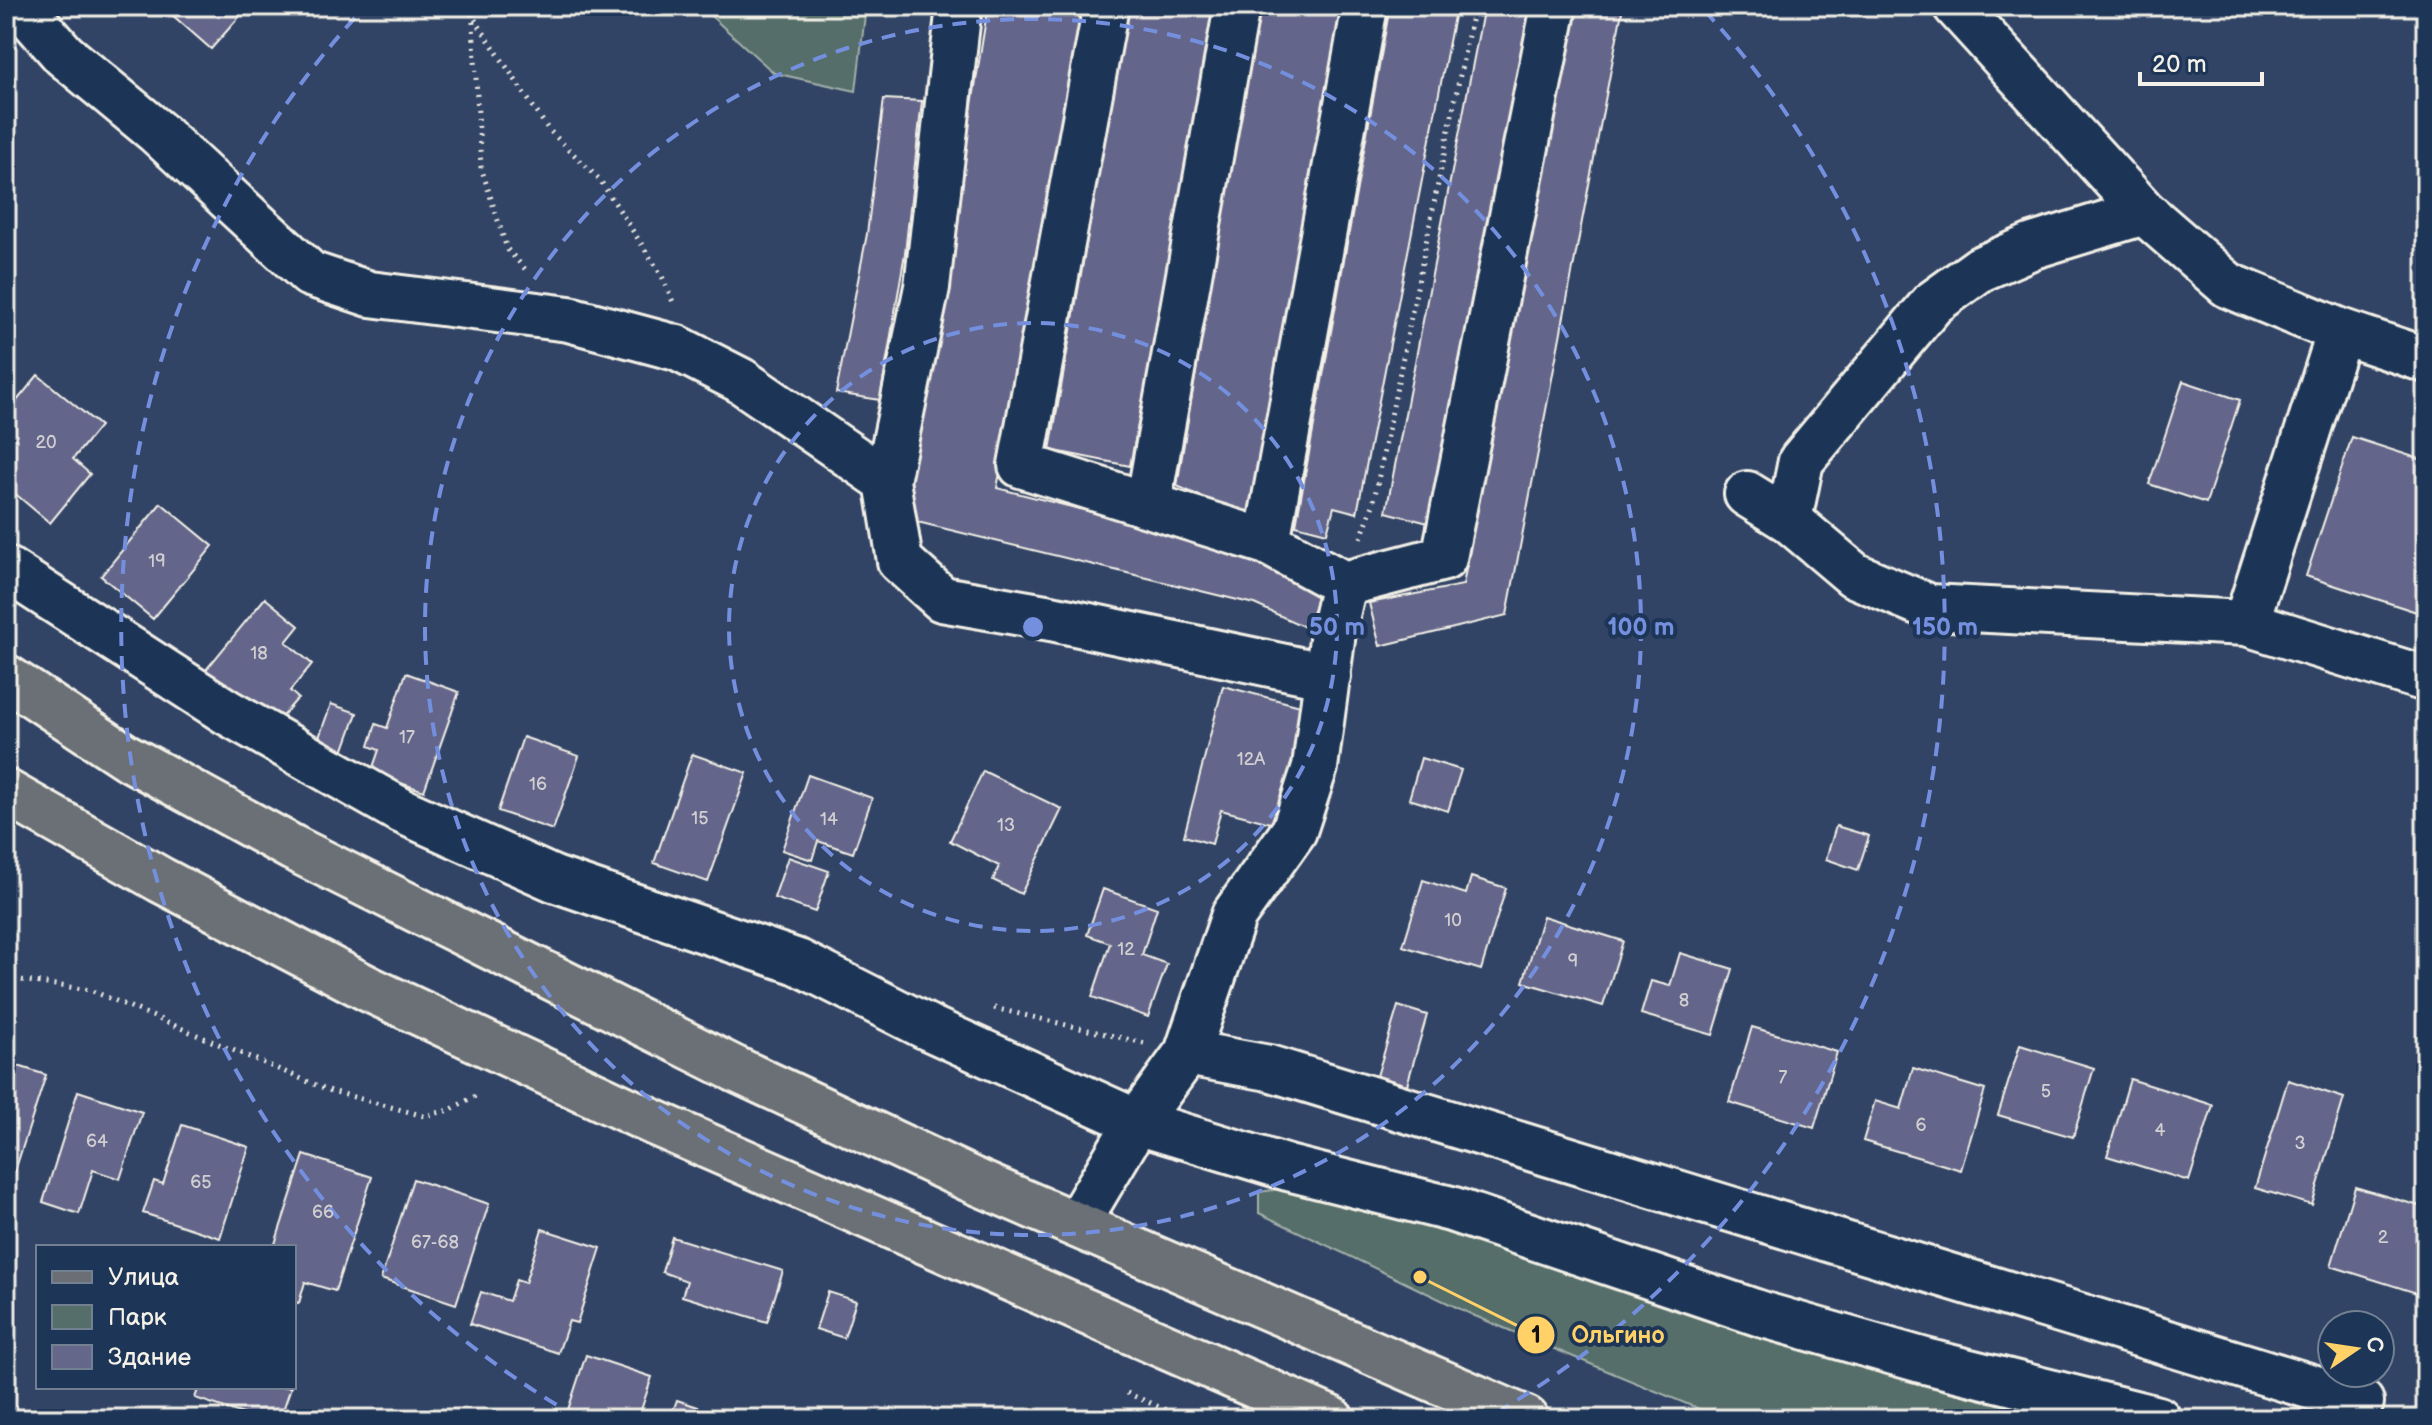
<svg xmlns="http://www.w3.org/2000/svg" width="2432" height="1425" font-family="'Balsamiq Sans',sans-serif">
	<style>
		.green { fill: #556e6a; stroke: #a4b0a9; stroke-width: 2 }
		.building { fill: #64668a; stroke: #f4f1e8; stroke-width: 2 }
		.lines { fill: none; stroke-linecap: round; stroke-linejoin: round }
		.minor-casing { stroke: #f4f1e8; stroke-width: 50 }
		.major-casing { stroke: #f4f1e8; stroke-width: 50 }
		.path { stroke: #f4f1e8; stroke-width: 5; stroke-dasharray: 2 6; stroke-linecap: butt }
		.minor { stroke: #1d3557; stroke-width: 44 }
		.major { stroke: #6b6f75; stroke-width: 44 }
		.ring { fill: none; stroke: #738fde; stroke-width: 4; stroke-dasharray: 14 10 }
		.labels { text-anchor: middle; stroke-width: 8; stroke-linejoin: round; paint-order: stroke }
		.number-label { font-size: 18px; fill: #d0ced0 }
		.centre { fill: #738fde; stroke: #1d3557; stroke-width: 4 }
		.ring-label { font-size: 24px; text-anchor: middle; font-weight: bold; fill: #738fde; stroke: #1d3557; stroke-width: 8; stroke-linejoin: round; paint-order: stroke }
		.leader { fill: none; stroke: #ffd166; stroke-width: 3 }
		.callout-dot { fill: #ffd166; stroke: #1d3557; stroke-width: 3 }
		.mark-label { font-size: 24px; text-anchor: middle; font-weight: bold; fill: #111 }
		.callout-label { font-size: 24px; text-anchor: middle; font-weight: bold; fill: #ffd166; stroke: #1d3557; stroke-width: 8; stroke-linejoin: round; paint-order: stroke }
	</style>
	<rect width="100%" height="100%" fill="#324466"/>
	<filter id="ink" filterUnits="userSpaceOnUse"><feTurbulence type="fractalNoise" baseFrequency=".0125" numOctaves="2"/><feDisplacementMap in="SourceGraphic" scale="16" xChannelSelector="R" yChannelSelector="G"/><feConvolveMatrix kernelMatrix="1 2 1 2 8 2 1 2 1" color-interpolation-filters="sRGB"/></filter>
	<g filter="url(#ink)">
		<path class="green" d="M700,6H866L856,91L774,73Z
			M1289,1188L1417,1211L1988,1396L2046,1419H1723L1475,1316L1259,1213V1192Z"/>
		<path class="building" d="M162,6H230L240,16L211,49Z
			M988,6H1083L1049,226L997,488L1138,524L1274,570L1318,597L1307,628L1254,604L905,519Z
			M1128,6H1220L1130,466L1050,450Z
			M1261,6H1349L1248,517L1177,486L1236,130Z
			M1390,6H1456L1357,513L1334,507L1327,533L1296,525Z
			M1484,6H1532L1428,523L1386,512Z
			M1572,6H1623L1507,615L1380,646L1369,603L1463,585Z
			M884,99L922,101L905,253L880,400L836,393L867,234Z
			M38,375L100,426L73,459L90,474L50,523L6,486V414Z
			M2183,381L2240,400L2206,503L2149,484Z
			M2352,437L2426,461V615L2306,576Z
			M161,503L213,546L153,619L101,576Z
			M265,598L299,626L286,642L312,664L290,691L298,698L273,727L205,671Z
			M406,673L459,692L424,791L371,773L379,750L369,746L376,724L387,728Z
			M1223,686L1312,709L1282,826L1221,810L1212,844L1184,836Z
			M331,704L357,713L343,752L317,743Z
			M523,737L579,756L553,830L498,811Z
			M692,754L747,773L708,882L654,863Z
			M1421,758L1461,770L1448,811L1409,799Z
			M983,771L1062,809L1021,894L993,880L999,866L950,841Z
			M808,775L872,798L853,853L818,841L812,860L782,850Z
			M1836,826L1869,836L1858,870L1826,859Z
			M788,857L829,871L815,912L774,898Z
			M1471,877L1506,888L1481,970L1403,946L1423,880L1466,894Z
			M1103,889L1157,908L1142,955L1167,964L1148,1017L1092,997L1110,943L1087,935Z
			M1543,916L1623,941L1603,1006L1523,982Z
			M1680,953L1733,969L1713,1035L1641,1014L1651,981L1670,986Z
			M1398,1006L1427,1015L1407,1085L1377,1076Z
			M1752,1027L1837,1052L1814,1128L1729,1102Z
			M2020,1045L2094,1068L2073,1137L1998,1115Z
			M6,1062L46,1075L12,1180L6,1178Z
			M1913,1068L1985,1090L1961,1170L1863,1141L1875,1101L1901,1109Z
			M2130,1079L2213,1105L2189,1181L2107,1156Z
			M2288,1080L2344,1098L2312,1205L2255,1188Z
			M78,1091L142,1112L120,1179L93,1170L79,1214L43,1202Z
			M182,1125L249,1147L220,1238L143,1213L154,1181L163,1184Z
			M304,1155L372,1177L335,1291L305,1282L299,1303L294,1302V1247H274Z
			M413,1179L489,1204L456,1304L381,1279Z
			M2355,1187L2426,1208V1296L2331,1266Z
			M542,1229L601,1248L577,1323L569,1321L558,1353L470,1324L481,1292L509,1301L516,1280L525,1283Z
			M672,1237L783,1271L767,1322L682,1296L687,1281L662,1272Z
			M828,1292L856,1301L844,1338L816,1329Z
			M586,1355L652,1377L638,1419H565Z
			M199,1387H291L280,1419H258L195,1398Z
			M677,1400L725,1416L724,1419H670Z"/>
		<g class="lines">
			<g class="minor-casing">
				<path id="minor" d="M21,6L64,55L157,132L310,274L370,294L569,319L677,348L740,380L887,481
					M959,6L927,287L887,481L900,561L942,599L1051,618L1328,676
					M1106,6L1021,465L1148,505
					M1237,6L1148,505L1267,542L1344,584L1444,558L1554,6
					M1956,6L2144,212L2228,285L2340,331L2426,360
					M2340,331L2246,623L2426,679
					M1747,494L1789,520L1854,575L1930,607L2246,623
					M1789,520L1801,461L1933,303L1980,269L2033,246L2144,212
					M1267,542L1365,6
					M6,569L227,712L400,810L554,879L798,962L927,1027L1137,1122L1288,1168L1451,1209L1764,1315L1925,1361L2158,1419
					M1187,1053L1269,1068L2361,1402
					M1077,1223L1137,1122L1187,1053L1234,915L1294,831L1315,767L1333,632L1344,584"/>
			</g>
			<g class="major-casing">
				<path id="major" d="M6,677L125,756L293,848L735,1069L970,1179L1526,1419
					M6,792L161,880L369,989L653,1122L1331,1419"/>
			</g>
			<path class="path" d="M466,6L548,129L600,180L662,276L673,302
				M472,6L481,167L507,249L526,270
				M1361,538L1373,505L1474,6
				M6,978L90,990L328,1090L424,1116L450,1110L477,1095
				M994,1008L1144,1043
				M1127,1393L1187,1419"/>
			<use href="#minor" class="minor"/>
			<use href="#major" class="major"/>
		</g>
	</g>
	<g class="ring">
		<circle cx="1033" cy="627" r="304"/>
		<circle cx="1033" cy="627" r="608"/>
		<path d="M577 1417A912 912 0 0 1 361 11M1705 11A912 912 0 0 1 1489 1417"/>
	</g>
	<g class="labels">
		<g class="number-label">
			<text x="46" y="448">20</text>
			<text x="157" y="567">19</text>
			<text x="259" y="659">18</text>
			<text x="407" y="743">17</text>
			<text x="1251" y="765">12А</text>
			<text x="538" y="790">16</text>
			<text x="700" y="824">15</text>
			<text x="829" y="825">14</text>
			<text x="1006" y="831">13</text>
			<text x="1453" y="926">10</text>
			<text x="1126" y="955">12</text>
			<text x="1573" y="967">9</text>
			<text x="1684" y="1006">8</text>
			<text x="1783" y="1083">7</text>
			<text x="2046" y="1097">5</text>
			<text x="1921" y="1131">6</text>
			<text x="2160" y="1136">4</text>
			<text x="97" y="1147">64</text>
			<text x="2300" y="1149">3</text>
			<text x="201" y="1188">65</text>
			<text x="323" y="1218">66</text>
			<text x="2383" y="1243">2</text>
			<text x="435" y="1248">67-68</text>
		</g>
	</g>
	<circle cx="1033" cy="627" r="12" class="centre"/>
	<g class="ring-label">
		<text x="1337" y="635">50 m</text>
		<text x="1641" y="635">100 m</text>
		<text x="1945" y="635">150 m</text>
	</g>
	<path class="leader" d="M1420 1277L1536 1335"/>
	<g class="callout-dot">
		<circle cx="1420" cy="1277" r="8"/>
		<circle cx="1536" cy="1335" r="20"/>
	</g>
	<g class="mark-label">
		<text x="1536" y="1343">1</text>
	</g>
	<g class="callout-label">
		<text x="1618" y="1343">Ольгино</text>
	</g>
	<rect width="2432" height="1425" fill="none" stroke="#1d3557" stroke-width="32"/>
	<rect x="16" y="16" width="2400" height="1393" fill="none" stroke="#f4f1e8" stroke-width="3" filter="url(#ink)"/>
	<rect x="36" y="1245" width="260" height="144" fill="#1d3557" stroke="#738091" stroke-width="2"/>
	<rect x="52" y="1271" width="40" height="12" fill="#6b6f75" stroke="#738091" stroke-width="2"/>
	<text x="108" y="1285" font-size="24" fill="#f4f1e8">Улица</text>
	<rect x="52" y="1305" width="40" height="24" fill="#556e6a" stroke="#738091" stroke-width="2"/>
	<text x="108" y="1325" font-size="24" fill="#f4f1e8">Парк</text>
	<rect x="52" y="1345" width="40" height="24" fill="#64668a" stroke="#738091" stroke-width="2"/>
	<text x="108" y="1365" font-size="24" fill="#f4f1e8">Здание</text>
	<g transform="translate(2356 1349) rotate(77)"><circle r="38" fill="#1d3557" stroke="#738091" stroke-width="2"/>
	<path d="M0-6L14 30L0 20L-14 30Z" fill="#ffd166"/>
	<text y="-12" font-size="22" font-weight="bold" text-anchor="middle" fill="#f4f1e8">С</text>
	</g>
	<path d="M2140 72v12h122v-12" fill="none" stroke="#f4f1e8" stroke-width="4"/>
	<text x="2152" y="72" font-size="24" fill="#f4f1e8" stroke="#1d3557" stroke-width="6" paint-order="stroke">20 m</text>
</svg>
